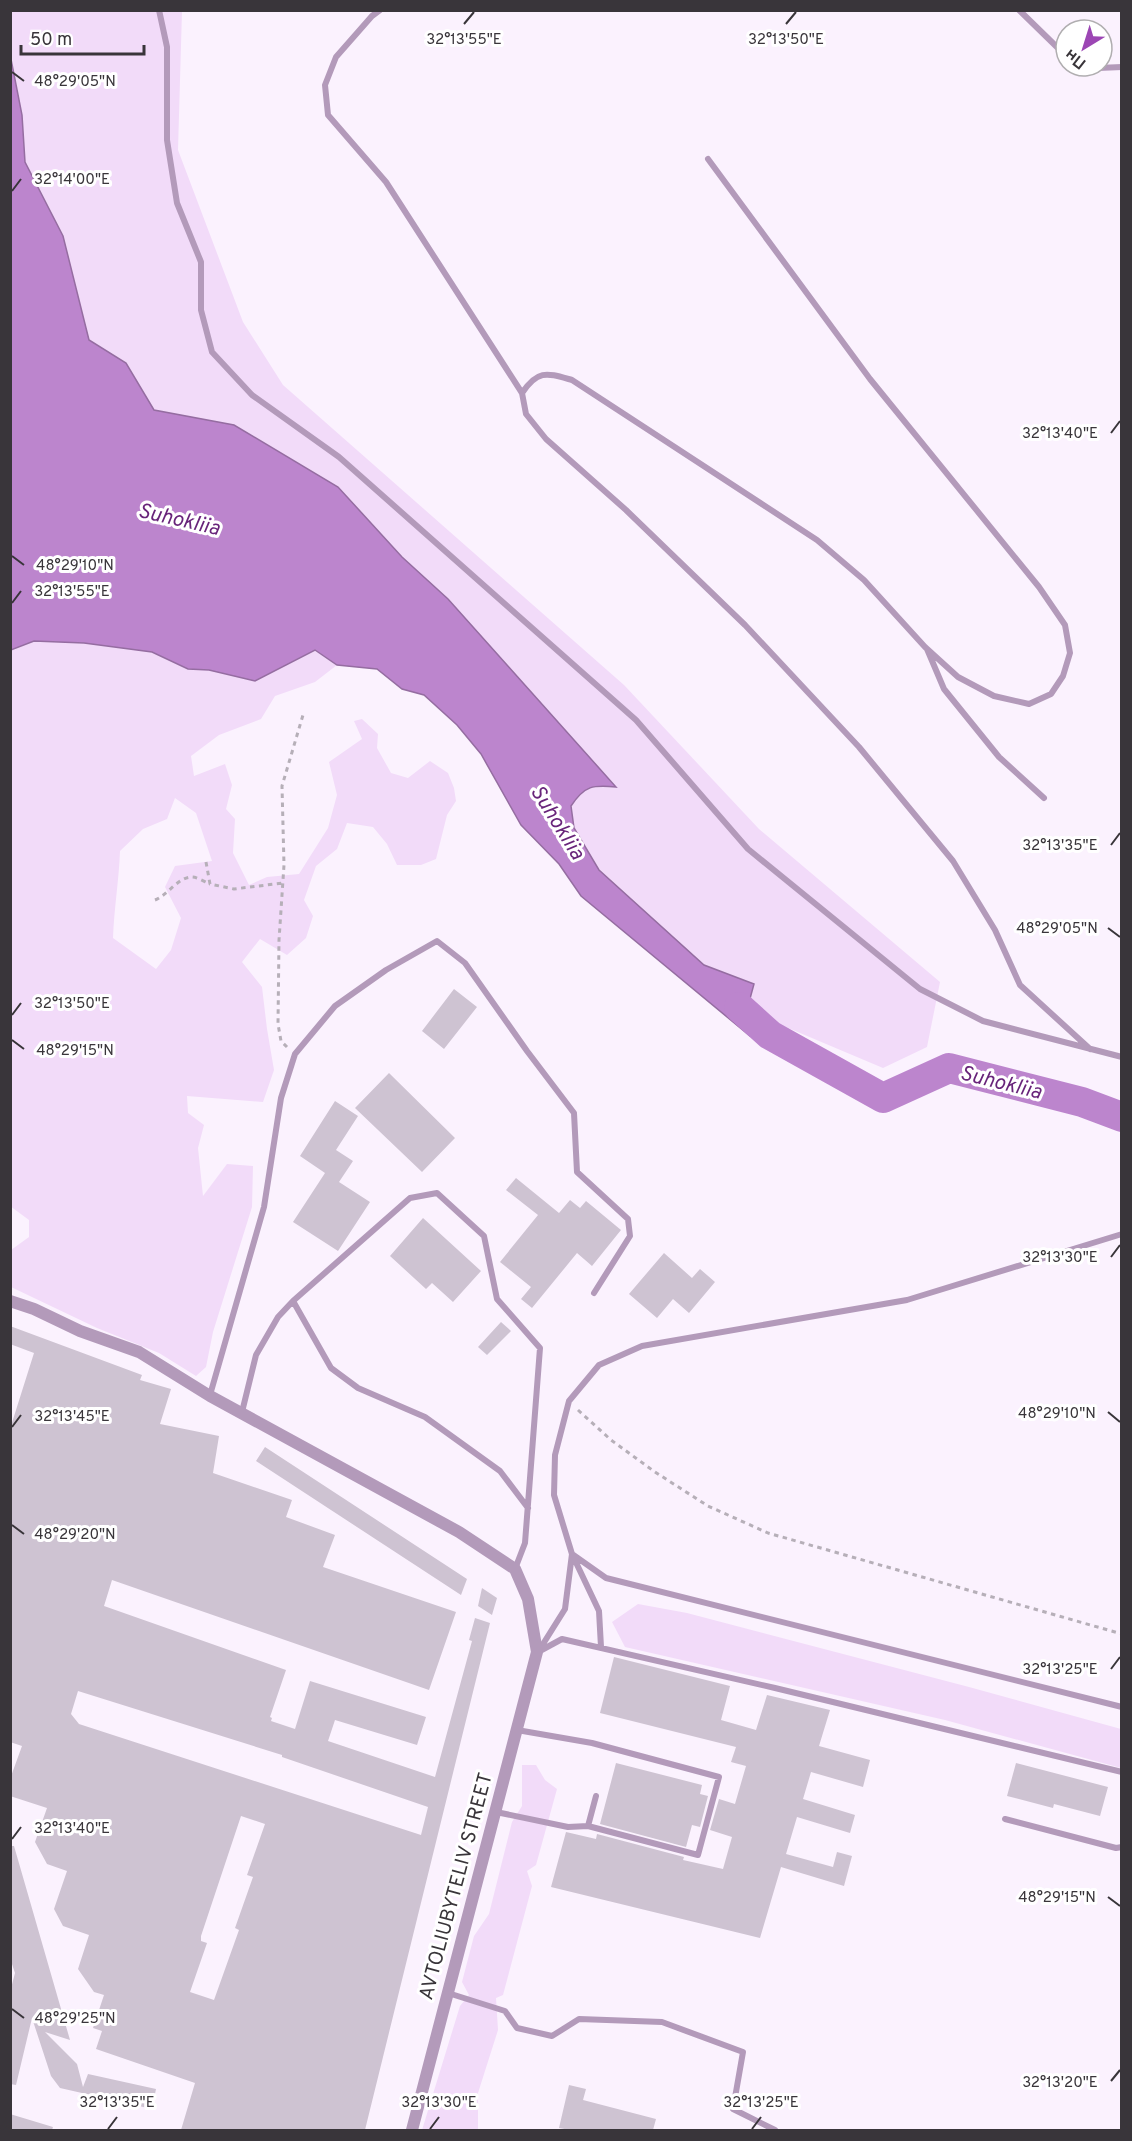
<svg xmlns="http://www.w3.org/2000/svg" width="1132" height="2141" font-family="Overpass,sans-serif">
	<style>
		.green { fill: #f2dbf9; fill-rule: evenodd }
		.water { fill: #bc85cd; stroke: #956da1; stroke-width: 1.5 }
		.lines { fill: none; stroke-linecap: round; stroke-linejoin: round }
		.river { stroke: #bc85cd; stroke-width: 30 }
		.building { fill: #cec3d2; fill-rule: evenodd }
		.path { stroke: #b6afb8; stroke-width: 3; stroke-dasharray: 4.5 4.5; stroke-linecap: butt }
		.lane { stroke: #b39aba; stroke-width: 6 }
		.street { stroke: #b39aba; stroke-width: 12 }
		.ticks { fill: none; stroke: #39353a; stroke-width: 2 }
		.labels { text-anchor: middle; stroke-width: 6; stroke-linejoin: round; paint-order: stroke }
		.street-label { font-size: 20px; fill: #39353a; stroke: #fff }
		.water-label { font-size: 21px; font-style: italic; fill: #68247a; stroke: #fff }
		.ticks-label { font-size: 15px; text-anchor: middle; fill: #39353a; stroke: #fff; stroke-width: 6; stroke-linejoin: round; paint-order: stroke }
	</style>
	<rect width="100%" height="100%" fill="#fbf2fe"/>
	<path class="green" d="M10,11H182L178,150L243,322L283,385L624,685L759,829L940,982L927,1047L883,1068L774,1022L748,1006L754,984L704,965L599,870L574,828L571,806C588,781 591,788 615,786L448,599L402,557L338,487L234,426L154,410L126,363L89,340L63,236L25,162L22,115L11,54Z
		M34,641L84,643L152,652L188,669L209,670L255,681L315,650L337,665L315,682L275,696L261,719L219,735L191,756L194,776L225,764L232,785L226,809L235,819L233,853L249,885L267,877L299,874L328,828L337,795L329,762L362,739L354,721L362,719L378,734L377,748L391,773L408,778L430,761L448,773L454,788L456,801L447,815L436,859L421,865H397L387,844L373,827L347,823L337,849L316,866L304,900L313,916L306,938L287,955L260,939L242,962L262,987L267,1029L274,1070L263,1102L187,1096L188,1113L204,1125L198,1148L203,1196L227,1164L253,1166L252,1207L213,1332L206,1367L196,1376L159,1353L97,1328L11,1287V1250L29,1237V1220L10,1206L11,650ZM175,798L196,813L212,861L175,866L165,887L181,918L171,950L156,969L113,938C114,908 119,880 120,851L143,829L167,819Z
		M638,1604L687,1613L969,1687L1121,1729V1768L945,1720L625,1647L612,1622Z
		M522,1765H536L545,1780L557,1789L536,1865L527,1871L532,1886L503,1995L496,1998L498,2030L478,2093V2130H422L460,2006L469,1995L462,1982L474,1936L489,1914L512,1822L522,1806Z"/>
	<path class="water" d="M10,54L22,115L25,162L63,236L89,340L126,363L154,410L234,425L338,487L402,557L448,599L616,787C593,785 585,785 571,806L574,828L599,870L704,965L754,984L748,1006L774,1022L770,1035L750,1036L581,896L559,864L521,825L481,754L457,725L424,695L402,689L377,669L337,665L315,650L255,681L209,670L188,669L152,652L84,643L34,641L11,650Z"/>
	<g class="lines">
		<path class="river" d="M739,1007L770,1035L883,1098L949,1068L1082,1102L1122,1117"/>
	</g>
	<path class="building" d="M454,989L477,1007L444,1049L422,1031Z
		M389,1073L455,1138L422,1172L355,1108Z
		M335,1101L358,1116L336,1150L353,1161L339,1182L370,1202L338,1251L293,1222L325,1173L300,1156Z
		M516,1178L559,1213L570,1200L580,1208L586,1201L621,1230L592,1266L577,1253L532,1308L521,1299L531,1287L500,1262L538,1215L506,1190Z
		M423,1218L481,1271L453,1302L432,1283L426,1289L390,1256Z
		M664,1253L692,1278L700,1269L715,1282L689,1313L673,1299L657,1318L629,1294Z
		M501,1322L511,1331L487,1355L478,1347Z
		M10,1326L142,1375L140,1380L171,1389L160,1424L219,1436L213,1473L292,1500L286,1517L335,1535L323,1567L456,1612L429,1690L112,1580L104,1606L286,1670L270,1717L272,1718L271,1721L295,1729L310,1681L426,1717L417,1745L335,1720L328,1741L435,1777L472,1641L469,1640L475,1618L490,1623L365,2130H181L195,2083L96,2049L102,2031L93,2028L104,1995L94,1992L78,1969L89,1935L63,1926L54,1909L67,1871L47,1864L35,1842L47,1808L10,1796V1779L22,1746L10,1742V1429L34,1353L10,1344ZM78,1691L282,1755V1757L428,1807L421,1835L79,1724L71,1714ZM241,1816L265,1824L247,1875L253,1877L235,1928L239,1930L214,2000L190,1992L207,1943L201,1941V1936Z
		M265,1447L467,1579L461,1595L256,1461Z
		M482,1588L497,1598L492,1615L478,1606Z
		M614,1657L730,1686L721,1720L756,1730L767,1695L830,1710L819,1746L870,1760L863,1787L811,1772L803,1799L855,1815L850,1833L797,1817L786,1854L833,1867L837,1852L852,1856L844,1886L781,1867L760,1938L551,1887L566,1832L596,1839L597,1834L684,1857L683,1860L723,1869L732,1837L710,1830L719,1799L735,1804L746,1766L731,1762L736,1747L600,1713Z
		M616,1763L702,1785L700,1794L708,1796L700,1827L692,1825L686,1847L600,1824Z
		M1016,1763L1108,1787L1100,1816L1054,1804L1053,1808L1007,1796Z
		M10,1846H14L70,2040L45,2032L77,2064L83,2087L88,2074L156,2089L152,2109L60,2088L51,2076L32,2018L16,2085L10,2084V1992L15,1973L10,1958Z
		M569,2085L586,2089L583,2100L656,2119L653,2130H570L559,2128Z
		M10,2114L53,2127L52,2130H10Z"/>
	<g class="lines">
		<path class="path" d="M206,862L210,884L234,889L283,883
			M155,900C168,895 178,877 192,877C197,877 205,882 210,884
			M287,1047L281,1041L278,1024L279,940L284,865L282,786L303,715
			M578,1410L611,1440L655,1472L708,1506L768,1533L1122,1634"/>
		<path class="lane" d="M159,10L167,47V140L177,203L201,262V310L212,352L252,395L339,457L636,720L748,849L920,989L983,1021L1122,1057
			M380,10L372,16L336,57L325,85L328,115L386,182L522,393
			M1019,10L1061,51L1066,53
			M1094,66L1098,68L1122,67
			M708,159L870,379L1039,587L1065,625L1070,653L1063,676L1051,694L1029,704L994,696L958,677L925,647L864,580L817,540L572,380C547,373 538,369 522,393L526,414L546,439L626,510L745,625L859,747L953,861L995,930L1020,985L1090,1049
			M927,649L944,689L999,757L1044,798
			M210,1395L264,1207L281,1098L295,1054L335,1006L386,970L437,941L465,963L527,1051L574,1113L577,1172L628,1219L630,1236L594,1293
			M242,1412L256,1355L278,1317L293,1301
			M515,1569L525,1543L540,1348L497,1299L484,1236L437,1193L410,1198L293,1301L331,1368L358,1388L425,1417L500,1471L528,1508
			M601,1647L599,1611L572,1554L606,1578L1122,1707
			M538,1652L565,1609L572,1554L554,1495L555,1455L569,1401L599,1365L642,1346L907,1300L1122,1234
			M538,1652L562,1639L775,1688L1122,1772
			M496,1812L568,1827L588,1826L698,1855L719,1777L592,1743L517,1730
			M1005,1819L1116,1848L1122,1847
			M588,1826L596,1796
			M448,1993L505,2011L517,2028L552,2036L579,2019L662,2022L743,2052L733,2109L775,2130"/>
		<path class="street" d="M10,1301L34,1309L80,1331L139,1352L210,1396L459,1532L515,1569L528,1599L537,1652L412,2130"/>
	</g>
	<path class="ticks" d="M464,24L474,12M786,24L796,12M12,72L24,81M12,191L21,179M1111,433L1120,421M12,556L24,565M12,603L21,591M1111,845L1120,833M1108,928L1120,937M12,1015L21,1003M12,1040L24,1049M1111,1257L1120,1245M1108,1412L1120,1422M12,1427L21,1415M12,1525L24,1534M1111,1669L1120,1657M12,1839L21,1827M1108,1897L1120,1906M12,2009L24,2018M1111,2081L1120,2070M108,2129L117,2117M430,2129L439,2117M752,2129L761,2117"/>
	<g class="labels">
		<g class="street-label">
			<text transform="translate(455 1886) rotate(-75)" y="7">AVTOLIUBYTELIV STREET</text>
		</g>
		<g class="water-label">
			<text transform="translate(179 519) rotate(13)" y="7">Suhokliia</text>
			<text transform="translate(558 822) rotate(58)" y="7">Suhokliia</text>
			<text transform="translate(1001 1082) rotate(14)" y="7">Suhokliia</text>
		</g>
	</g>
	<g class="ticks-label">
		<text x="786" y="44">32°13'50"E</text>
		<text x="464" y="44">32°13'55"E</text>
		<text x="75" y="86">48°29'05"N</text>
		<text x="72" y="184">32°14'00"E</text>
		<text x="1060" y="438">32°13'40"E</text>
		<text x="75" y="570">48°29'10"N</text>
		<text x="72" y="596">32°13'55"E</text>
		<text x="1060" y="850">32°13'35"E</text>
		<text x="1057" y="933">48°29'05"N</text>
		<text x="72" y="1008">32°13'50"E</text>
		<text x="75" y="1055">48°29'15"N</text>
		<text x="1060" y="1262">32°13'30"E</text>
		<text x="1057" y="1418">48°29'10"N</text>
		<text x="72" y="1421">32°13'45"E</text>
		<text x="75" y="1539">48°29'20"N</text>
		<text x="1060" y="1674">32°13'25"E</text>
		<text x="72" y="1833">32°13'40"E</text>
		<text x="1057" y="1902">48°29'15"N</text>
		<text x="75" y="2023">48°29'25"N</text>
		<text x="1060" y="2087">32°13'20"E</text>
		<text x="117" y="2107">32°13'35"E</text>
		<text x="439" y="2107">32°13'30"E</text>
		<text x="761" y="2107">32°13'25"E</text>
	</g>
	<rect width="1132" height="2141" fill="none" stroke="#39353a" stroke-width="24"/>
	<g transform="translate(1084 48) rotate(218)"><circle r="28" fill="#ffffff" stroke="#b0aeb0" stroke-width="1.5"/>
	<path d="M0-4.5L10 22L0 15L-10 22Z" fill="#9c46b4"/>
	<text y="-9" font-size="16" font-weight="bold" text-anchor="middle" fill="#39353a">Пн</text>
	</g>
	<path d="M21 45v9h123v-9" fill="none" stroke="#39353a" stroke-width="3"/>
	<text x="30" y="45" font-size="18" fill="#39353a" stroke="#ffffff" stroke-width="4.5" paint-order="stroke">50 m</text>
</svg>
